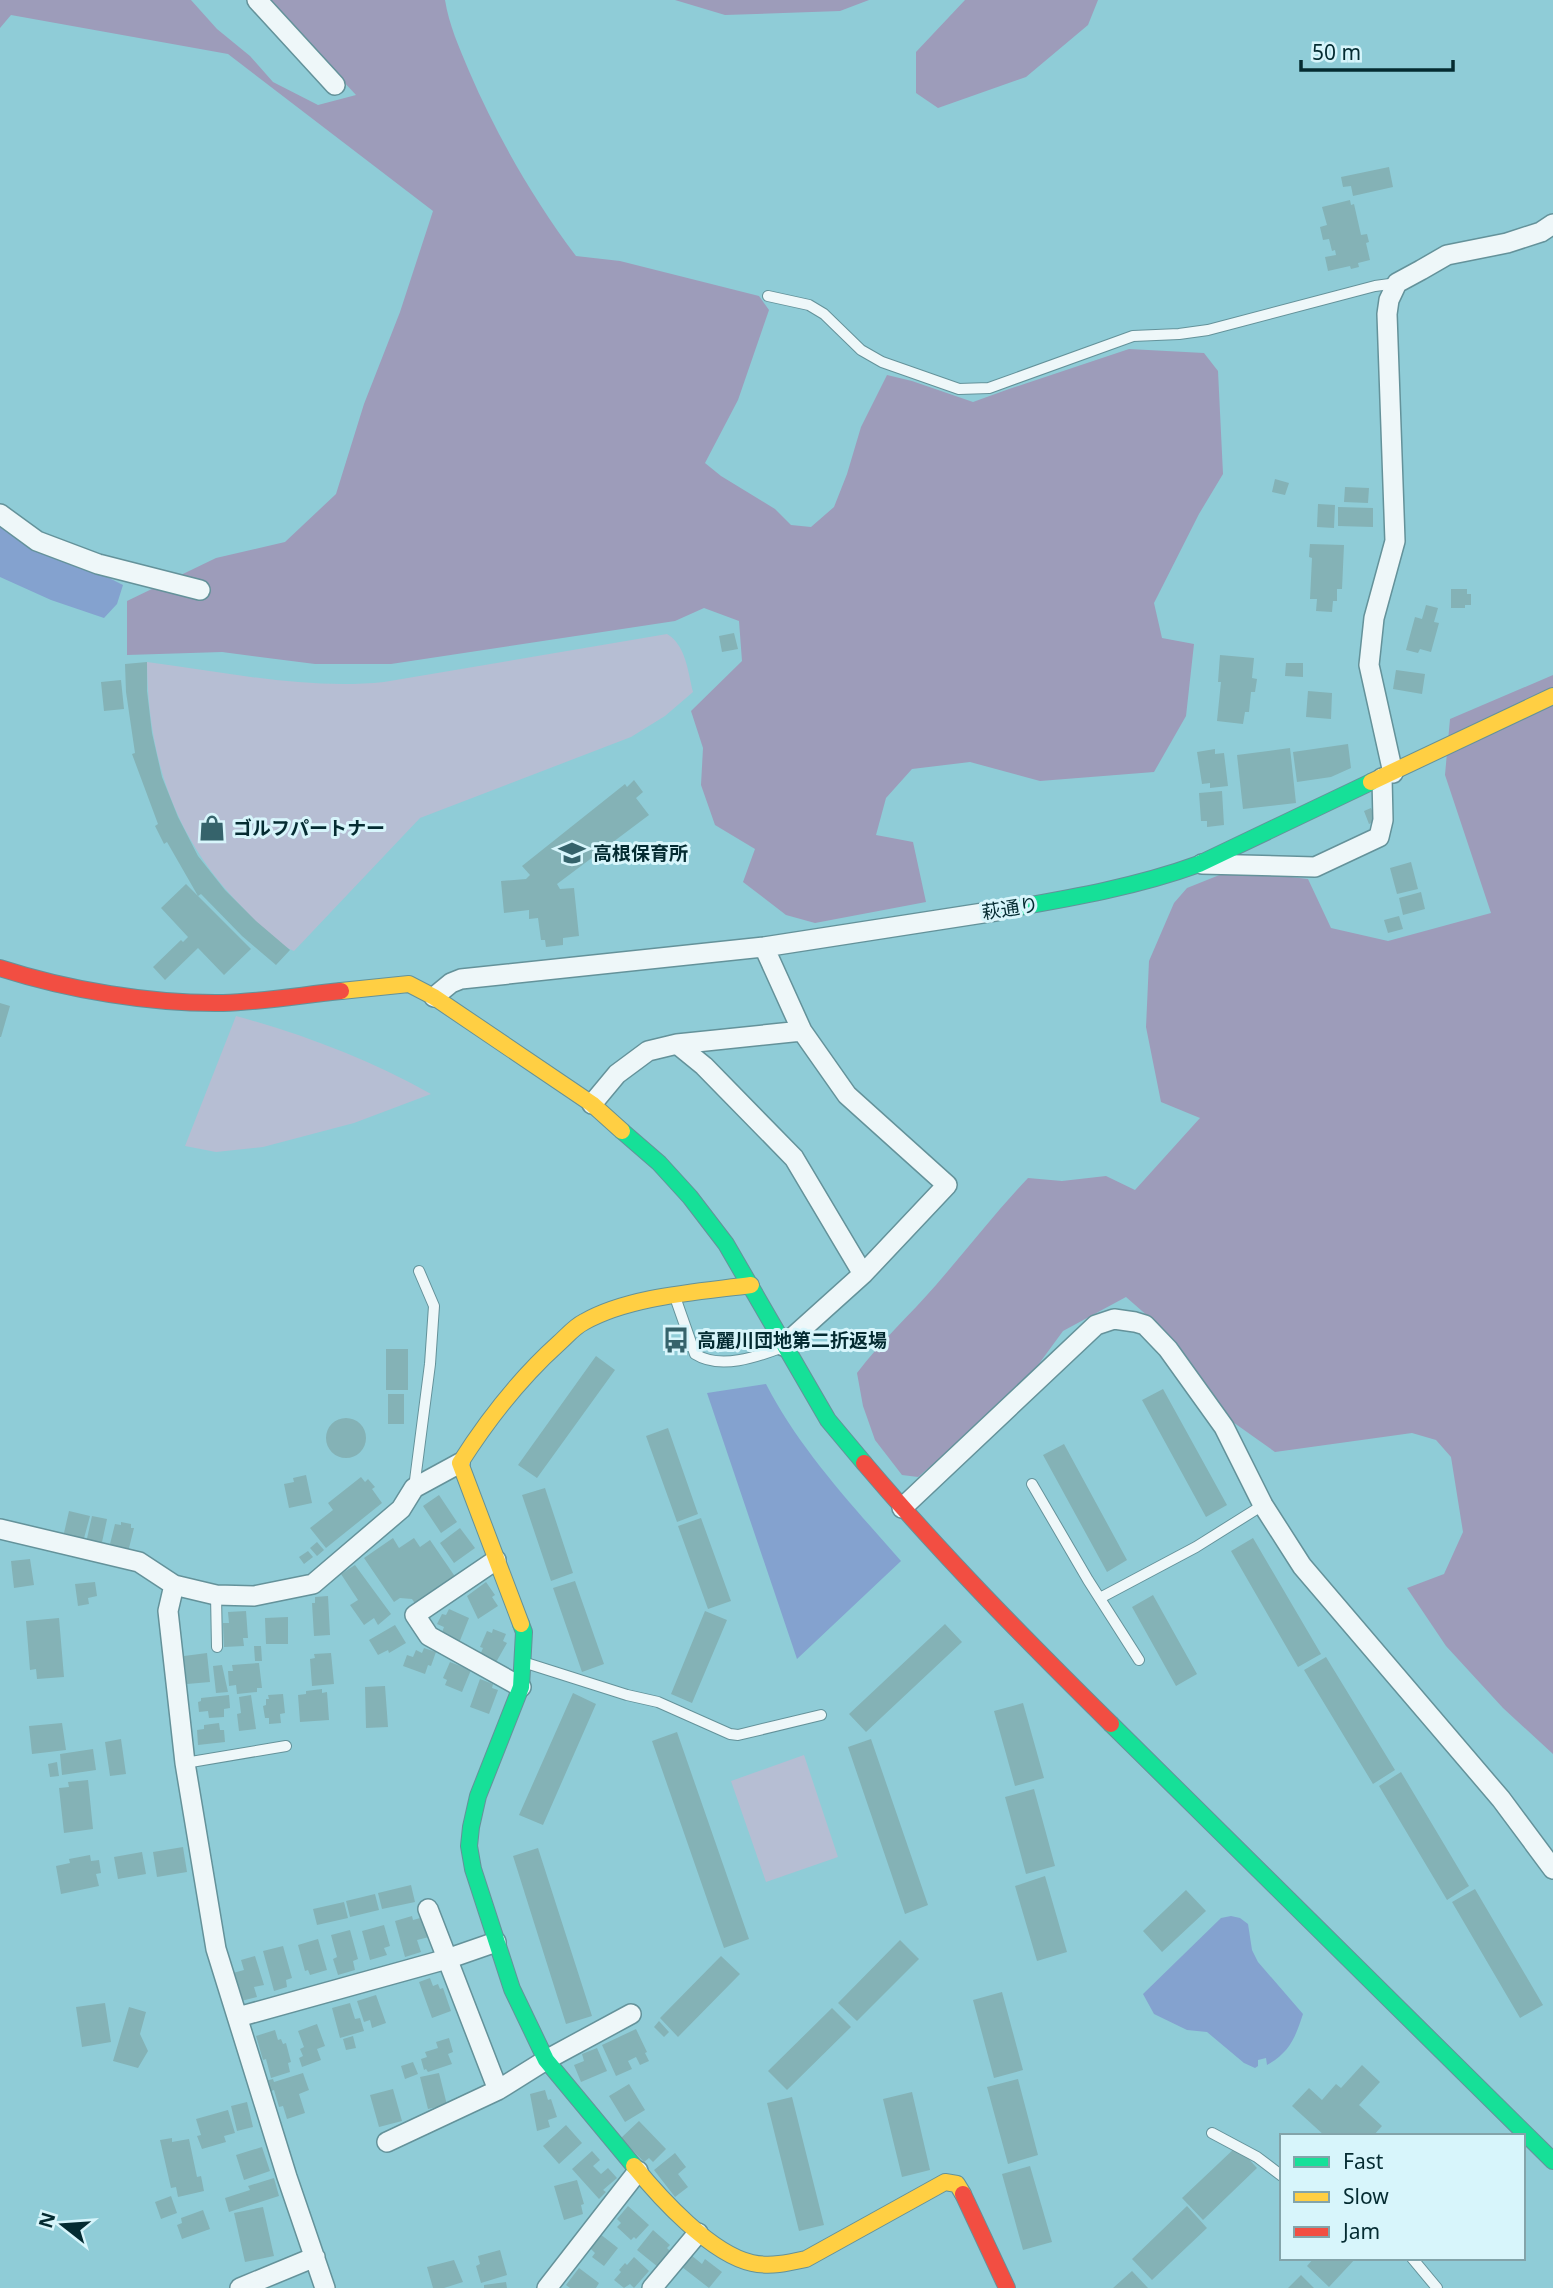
<svg xmlns="http://www.w3.org/2000/svg" width="1553" height="2288" font-family="'Noto Sans','Noto Sans JP',sans-serif">
	<style>
		.green { fill: #b6bed3 }
		.forest { fill: #9d9cba }
		.water { fill: #84a2cf }
		.building { fill: #84b2b6 }
		.lines { fill: none; stroke-linecap: round; stroke-linejoin: round }
		.lane-casing { stroke: #64929a; stroke-width: 12 }
		.street-casing { stroke: #64929a; stroke-width: 22 }
		.fast-casing { stroke: #64929a; stroke-width: 18 }
		.slow-casing { stroke: #64929a; stroke-width: 18 }
		.jam-casing { stroke: #64929a; stroke-width: 18 }
		.lane { stroke: #eef7f9; stroke-width: 10 }
		.street { stroke: #eef7f9; stroke-width: 19 }
		.fast { stroke: #16e098; stroke-width: 16 }
		.slow { stroke: #ffcf43; stroke-width: 16 }
		.jam { stroke: #f24e42; stroke-width: 16 }
		.labels { text-anchor: middle; stroke-width: 6; stroke-linejoin: round; paint-order: stroke }
		.poi-label { font-size: 19px; font-weight: bold; fill: #042b31; stroke: #d7f5fb; text-anchor: start }
		.street-label { font-size: 19px; fill: #042b31; stroke: #d7f5fb }
	</style>
	<rect width="100%" height="100%" fill="#8fccd7"/>
	<path class="green" d="M667,634C686,645 688,672 693,692L665,716L631,737L420,818L294,951C279,946 257,923 245,910C175,840 148,760 147,662C224,672 306,690 384,682Z
		M236,1016C305,1035 368,1059 431,1094L354,1123L263,1147L216,1152L185,1146Z
		M804,1755L838,1857L766,1882L731,1781Z"/>
	<path class="forest" d="M0,0H191L217,29L250,56L273,82L318,105L356,95L267,0H445C449,25 459,47 469,71C497,136 533,199 576,256L620,261L759,296L769,310L738,400L705,463L721,476L775,509L791,525L811,527L834,507L847,474L861,427L887,375L912,381L973,402L1009,389L1129,349L1204,353L1218,371L1223,474L1199,514L1154,603L1162,638L1194,644L1186,716L1154,772L1040,781L970,762L912,769L886,798L876,835L913,842L926,902L815,923L786,915L743,882L755,849L715,825L701,785L703,748L691,711L742,661L739,621L704,608L675,621L391,664H315L222,652L127,655V601L216,558L285,542L336,494L364,404L400,312L433,211L228,54L11,15L0,28Z
		M675,0H869L840,11L725,15Z
		M965,0H1098L1088,25L1026,77L938,108L916,93V52Z
		M1553,675V1754L1503,1708L1446,1646L1407,1588L1444,1574L1463,1532L1451,1457L1436,1440L1412,1433L1275,1452L1230,1420L1166,1332L1126,1297L1063,1331L1019,1391L918,1477L902,1475L875,1440L863,1406L857,1373C881,1341 910,1315 936,1285C967,1249 996,1212 1028,1178L1062,1181L1106,1176L1135,1190L1200,1118L1161,1102L1146,1027L1149,961L1174,903L1187,888L1232,870L1308,879L1331,928L1388,941L1491,913L1445,775L1450,719Z"/>
	<path class="water" d="M0,523L123,585L117,604L104,618L51,600L0,577Z
		M766,1384C800,1450 852,1505 901,1561L797,1659L707,1393Z
		M1231,1916L1240,1918L1248,1924L1252,1950L1258,1962L1303,2014C1295,2038 1290,2052 1267,2065L1266,2058L1258,2060V2066L1255,2068L1244,2063L1207,2032L1187,2030L1154,2014L1143,1994L1221,1918Z"/>
	<path class="building" d="M1389,167L1393,187L1353,196L1351,186L1343,187L1341,177Z
		M1350,200L1351,205L1354,204L1361,235L1367,234L1369,242L1366,243L1370,260L1358,263L1359,267L1351,269L1350,266L1328,271L1325,257L1336,255L1335,250L1332,251L1329,239L1323,240L1320,227L1327,225L1322,207Z
		M1275,479L1289,483L1285,495L1272,492Z
		M1345,487L1369,488L1368,503L1344,502Z
		M1318,504L1335,505L1334,528L1317,527Z
		M1338,507L1373,508V527L1338,526Z
		M1310,544L1344,545L1342,589H1337V601H1333L1332,612L1316,611L1317,599H1310L1312,558L1309,557Z
		M1451,589H1467V594H1471V605H1465V608H1451Z
		M1426,605L1438,608L1434,622L1439,623L1431,652L1420,649L1418,653L1406,650L1415,617L1422,619Z
		M734,633L738,649L722,652L719,636Z
		M1220,655L1254,658L1252,678L1257,679L1255,692H1251L1249,712H1245L1243,724L1217,721L1221,682H1218Z
		M147,662V691L152,733L162,777L178,817L198,856L225,890L256,921L290,950L276,965L242,936L201,894L198,896L167,842L164,844L155,826L158,824L132,754L135,753L126,692L125,664Z
		M1286,663H1303V677L1285,676Z
		M1396,670L1425,674L1422,694L1393,689Z
		M121,680L124,709L104,711L101,682Z
		M1308,691L1332,693L1331,719L1306,717Z
		M1348,744L1351,768L1331,777L1297,782L1293,752Z
		M1290,748L1296,803L1243,809L1237,755Z
		M1215,749V754L1224,753L1228,786L1210,788V783L1202,784L1197,752Z
		M634,780L643,792L636,798L649,815L557,884L560,889L574,888L579,936L563,938V945L546,947L545,940H541L538,918L529,919V910L504,913L501,881L526,879L530,875L522,866L625,784L627,787Z
		M1222,791L1224,825L1207,827V821H1201L1199,793Z
		M1371,808L1376,821L1369,824L1364,811Z
		M1411,862L1418,889L1397,894L1390,868Z
		M186,884L251,949L224,975L198,948L165,980L153,967L181,940L183,942L188,937L161,908Z
		M1421,892L1425,909L1403,915L1399,898Z
		M1399,916L1403,929L1388,933L1384,920Z
		M0,1003L10,1006L1,1037H0Z
		M386,1349H408V1390H386Z
		M596,1356L615,1370L537,1478L518,1465Z
		M1163,1389L1227,1505L1206,1517L1142,1400Z
		M388,1394H404V1424H388Z
		M326 1438a20 20 0 1 1 40 0a20 20 0 1 1-40 0Z
		M668,1428L698,1514L677,1522L646,1436Z
		M1064,1444L1127,1560L1107,1572L1043,1455Z
		M306,1475L312,1503L289,1508L284,1484L294,1482L293,1478Z
		M361,1477L365,1482L368,1479L375,1487L372,1489L382,1503L326,1548L310,1528L333,1510L328,1503Z
		M545,1488L573,1573L551,1581L522,1495Z
		M439,1495L457,1522L441,1533L423,1506Z
		M69,1511L90,1516L83,1542L75,1540V1536L64,1533Z
		M92,1516L107,1519L101,1547L86,1543Z
		M701,1518L731,1601L708,1609L678,1526Z
		M121,1522L131,1524V1528H134L128,1552L109,1548L115,1524L121,1525Z
		M460,1528L475,1548L454,1563L440,1543Z
		M393,1538L399,1548L414,1538L420,1547L430,1540L456,1578L416,1605L412,1599L400,1598L394,1602L364,1558Z
		M1253,1538L1321,1654L1298,1667L1231,1551Z
		M317,1542L324,1550L317,1556L310,1548Z
		M308,1551L313,1557L304,1564L299,1557Z
		M30,1559L34,1585L14,1588L11,1561Z
		M355,1565L391,1614L378,1625L374,1618L364,1625L350,1605L358,1600L341,1574Z
		M575,1581L604,1664L582,1672L553,1588Z
		M95,1582L97,1596L88,1598L89,1604L78,1606L75,1584Z
		M486,1582L495,1595L492,1597L498,1606L478,1619L467,1596Z
		M1153,1595L1197,1674L1176,1686L1132,1607Z
		M328,1596L330,1635L314,1636L312,1603H315V1597Z
		M449,1609L469,1618L459,1643L441,1635L444,1627L437,1624L442,1614L446,1615Z
		M246,1611L248,1638H243L244,1646L224,1647L223,1623H229L228,1612Z
		M705,1611L727,1620L692,1703L671,1694Z
		M288,1617V1644H266L265,1618Z
		M59,1618L64,1677L37,1679L36,1669L30,1670L26,1621Z
		M945,1624L962,1642L866,1732L849,1714Z
		M395,1625L406,1643L389,1653L388,1650L378,1655L369,1640Z
		M493,1629L506,1634L503,1641L507,1643L495,1664L480,1655L483,1648L480,1647L487,1631L492,1633Z
		M254,1646H261L262,1661H255Z
		M424,1648L436,1652L431,1666L428,1665L425,1674L403,1666L407,1655L413,1657L416,1650L422,1653Z
		M207,1653L210,1682L187,1684L184,1656Z
		M331,1653L334,1684L312,1686L310,1659L315,1658L314,1654Z
		M1326,1657L1395,1770L1373,1784L1304,1670Z
		M450,1662L471,1670L462,1692L445,1685L447,1680L443,1678Z
		M259,1663L262,1688H257V1692L237,1694L236,1685L229,1686L228,1671H233L232,1665Z
		M222,1665L228,1692L216,1693L213,1666Z
		M480,1679L493,1684L492,1688L498,1690L489,1714L470,1707Z
		M385,1686L388,1727L366,1728L365,1687Z
		M322,1689V1693L327,1692L329,1720L300,1722L298,1695L306,1694V1691Z
		M573,1693L596,1704L543,1825L519,1815Z
		M283,1694L285,1713L280,1714L281,1723L269,1724V1718H265L263,1706L266,1705V1699H269L268,1695Z
		M229,1695L230,1708L224,1709V1717L209,1718L208,1711L199,1712L198,1702L201,1701V1698Z
		M251,1695L256,1729L239,1731L237,1714L241,1713L239,1697Z
		M1023,1703L1044,1778L1015,1786L994,1711Z
		M62,1723L66,1750L32,1754L29,1726Z
		M219,1723L220,1730H224L225,1742L198,1745L197,1730L204,1729V1725Z
		M677,1732L749,1939L724,1948L652,1741Z
		M121,1739L126,1774L110,1776L105,1742Z
		M871,1739L928,1905L905,1914L848,1747Z
		M93,1749L96,1770L62,1775L60,1754Z
		M57,1762L59,1776L50,1777L48,1764Z
		M1401,1772L1469,1886L1447,1900L1379,1786Z
		M88,1780L93,1829L64,1833L59,1788L69,1787L68,1782Z
		M1034,1789L1055,1866L1026,1874L1005,1797Z
		M183,1847L187,1872L157,1877L153,1852Z
		M538,1848L592,2016L566,2024L513,1856Z
		M142,1852L146,1874L118,1879L114,1857Z
		M90,1855L91,1861L99,1860L101,1873L96,1874L99,1886L61,1894L56,1866L70,1863L69,1859Z
		M1045,1876L1067,1952L1037,1961L1015,1886Z
		M411,1885L415,1902L382,1909L378,1893Z
		M1475,1889L1543,2005L1520,2018L1452,1902Z
		M1186,1890L1206,1911L1162,1952L1143,1931Z
		M375,1894L379,1910L350,1917L346,1901Z
		M344,1902L348,1918L317,1925L313,1909Z
		M412,1916L413,1920L424,1917L429,1937L417,1940L421,1952L405,1957L395,1921Z
		M384,1925L390,1946L384,1948L387,1955L370,1960L362,1931Z
		M350,1930L358,1959L353,1961L355,1970L338,1975L333,1959L337,1957L331,1935Z
		M318,1939L327,1970L310,1975L308,1970L305,1971L298,1945Z
		M900,1940L919,1959L857,2021L838,2003Z
		M283,1946L292,1978L286,1980L287,1987L274,1991L263,1951Z
		M255,1956L264,1985L254,1987L257,1997L241,2001L233,1973L244,1970L241,1960Z
		M721,1956L740,1974L678,2037L660,2018Z
		M430,1978L433,1986L438,1984L440,1989L443,1988L451,2011L432,2018L419,1982Z
		M1002,1992L1023,2070L994,2078L973,2000Z
		M376,1995L386,2023L372,2028L370,2020L364,2022L357,2001Z
		M105,2003L111,2042L82,2047L76,2007Z
		M350,2003L355,2019L360,2018L364,2031L340,2038L332,2008Z
		M129,2007L146,2012L140,2034L148,2051L138,2068L113,2061Z
		M832,2008L851,2027L787,2090L768,2071Z
		M659,2021L669,2032L664,2037L654,2027Z
		M317,2024L325,2046L317,2049L321,2060L302,2067L299,2058L303,2056L300,2049L304,2047L298,2031Z
		M636,2029L647,2052L645,2053L649,2061L640,2065L636,2057L628,2061L632,2069L616,2076L602,2045Z
		M275,2030L278,2040L281,2039L283,2044L286,2043L291,2062L288,2063L290,2072L271,2078L266,2059L263,2060L256,2036Z
		M353,2036L356,2048L346,2050L343,2039Z
		M449,2038L453,2052L448,2054L452,2064L428,2072L426,2069L424,2070L421,2059L427,2057L425,2052L438,2048L436,2042Z
		M597,2048L607,2071L581,2082L574,2065L584,2061L582,2054Z
		M413,2062L418,2074L405,2079L401,2066Z
		M1362,2065L1380,2082L1359,2105L1382,2126L1373,2136H1355L1352,2133L1349,2136H1325L1292,2106L1309,2088L1322,2100L1336,2084L1341,2088Z
		M303,2073L309,2090L299,2094L305,2113L287,2119L283,2106L279,2107L274,2090L268,2092L265,2081L273,2079L274,2082Z
		M439,2073L447,2105L428,2109L420,2077Z
		M1018,2079L1038,2155L1008,2164L987,2087Z
		M629,2084L645,2110L625,2122L609,2096Z
		M393,2089L402,2121L379,2127L370,2095Z
		M545,2090L548,2100L551,2099L557,2117L548,2120L550,2127L537,2131L530,2094Z
		M912,2092L930,2170L902,2177L883,2099Z
		M792,2097L824,2225L799,2231L767,2103Z
		M247,2102L253,2127L237,2131L231,2106Z
		M228,2110L235,2133L224,2136L226,2142L202,2149L197,2136L201,2135L196,2119Z
		M639,2121L666,2149L653,2162L649,2158L644,2162L621,2138Z
		M566,2125L582,2143L559,2164L543,2146Z
		M172,2138V2142L189,2139L197,2177L201,2176L204,2191L178,2197L176,2187L171,2188L160,2140Z
		M1237,2146L1257,2168L1203,2220L1182,2198Z
		M262,2147L270,2171L244,2180L236,2155Z
		M592,2151L600,2160L593,2166L601,2174L608,2168L617,2178L603,2190L606,2192L599,2199L572,2169Z
		M675,2153L686,2167L678,2174L688,2187L675,2197L654,2170Z
		M1030,2166L1052,2242L1023,2250L1002,2174Z
		M274,2178L279,2196L229,2212L225,2198L250,2190L248,2186Z
		M577,2180L584,2204L581,2205L583,2214L564,2220L554,2186Z
		M171,2196L177,2213L161,2219L155,2202Z
		M628,2206L649,2225L636,2239L634,2237L631,2240L617,2227L621,2223L617,2219Z
		M1187,2206L1207,2228L1152,2280L1132,2259Z
		M263,2207L274,2256L245,2262L234,2213Z
		M203,2210L210,2229L182,2239L177,2225L182,2223L181,2218Z
		M653,2230L670,2245L667,2248L671,2252L658,2267L637,2250Z
		M600,2234L618,2248L604,2266L592,2257L595,2253L590,2248Z
		M500,2250L507,2275L481,2283L476,2266L480,2264L478,2256Z
		M691,2255L702,2264L705,2259L722,2272L709,2288L682,2267Z
		M634,2257L649,2271L634,2288L630,2284L624,2288L614,2280L621,2272L619,2270L625,2263L627,2265Z
		M1314,2258H1356L1329,2287L1307,2266Z
		M454,2260L463,2282L444,2288H433L427,2267Z
		M579,2268L599,2283L596,2288H570L566,2285Z
		M1132,2271L1148,2288H1113Z
		M1301,2275L1314,2288H1288Z
		M506,2282L507,2288H484V2285Z"/>
	<g class="lines">
		<g class="lane-casing">
			<path id="lane" d="M768,296L809,305L824,314L861,350L882,362L959,389L989,388L1133,336L1179,334L1208,330L1375,286L1397,283
				M675,1297L695,1354C720,1370 757,1357 783,1347
				M1032,1484L1088,1580L1139,1660
				M414,1488L430,1364L434,1306L419,1271
				M216,1595L217,1647
				M1100,1598L1196,1547L1263,1505
				M523,1662L627,1695L658,1702L730,1734L738,1735L821,1715
				M185,1763L286,1746
				M1212,2133L1257,2157L1282,2176
				M1412,2258L1437,2288"/>
		</g>
		<g class="street-casing">
			<path id="street" d="M257,0L335,85
				M0,514L37,541L98,564L200,590
				M1393,773L1369,665L1374,618L1395,541L1387,314L1389,300L1397,283L1421,270L1447,255L1507,243L1541,232L1553,224
				M1202,864L1315,867L1379,837L1383,820L1382,778
				M764,947L802,1031L847,1095L947,1185L863,1274L783,1346
				M434,997L451,983L461,979L764,947L996,911
				M677,1044L704,1066L794,1158L863,1274
				M592,1104L617,1074L648,1051L677,1044L802,1031
				M902,1508L1096,1325L1114,1319L1135,1322L1145,1325L1168,1349L1224,1427L1263,1505L1302,1566L1501,1799L1553,1869
				M0,1529L139,1562L174,1585L216,1595L254,1596L313,1584L401,1509L414,1488L460,1463
				M496,1560L415,1615L429,1636L521,1687
				M174,1585L168,1611L185,1763L216,1949L287,2177L325,2288
				M428,1909L498,2090
				M238,2017L447,1959L496,1942
				M387,2142L498,2090L546,2060L631,2014
				M240,2288L315,2257
				M547,2288L638,2171
				M652,2288L698,2233"/>
		</g>
		<g class="fast-casing">
			<path id="fast" d="M996,911C1065,899 1133,888 1199,864L1371,782
				M622,1131L659,1163L690,1197L726,1244L828,1420L864,1463
				M521,1624L524,1632L521,1687L478,1796L471,1827L469,1846L473,1869L512,1989L546,2060L634,2166
				M1111,1724L1553,2161"/>
		</g>
		<g class="slow-casing">
			<path id="slow" d="M1371,782L1553,696
				M341,991L409,984L434,997L592,1104L622,1131
				M521,1624L460,1463C488,1419 520,1378 559,1343C567,1336 574,1327 584,1322C630,1296 699,1292 751,1285
				M634,2166C660,2198 711,2254 752,2263C770,2267 788,2263 806,2259L945,2182L957,2184L963,2194"/>
		</g>
		<g class="jam-casing">
			<path id="jam" d="M0,968C68,990 151,1004 223,1003C262,1002 302,995 341,991
				M864,1463C942,1555 1026,1640 1111,1724
				M963,2194L1007,2288"/>
		</g>
		<use href="#lane" class="lane"/>
		<use href="#street" class="street"/>
		<use href="#fast" class="fast"/>
		<use href="#slow" class="slow"/>
		<use href="#jam" class="jam"/>
	</g>
	<defs>
		<g id="shop-bare" transform="scale(2.1)"><path d="M-5-2.5h2.3a2.7 3.5 0 0 1 5.4 0H5L5.5 6h-11ZM-1.5-2.5h3a1.5 2.3 0 0 0-3 0Z" fill="#35636b" stroke="#d7f5fb" stroke-width="2.5" paint-order="stroke"/></g>
		<g id="school-bare" transform="scale(2.1)"><path d="M0-5L7-2L0 1L-7-2ZM-4 1L0 2.5L4 1V4Q0 6-4 4Z" fill="#35636b" stroke="#d7f5fb" stroke-width="2.5" paint-order="stroke"/></g>
		<g id="bus-bare" transform="scale(2.1)"><path d="M-5-6H5V4H4V6H2V4H-2V6H-4V4H-5ZM-3.5-4V0h7V-4ZM-3.5 1.2v1.5H-2V1.2ZM2 1.2v1.5H3.5V1.2Z" fill="#35636b" stroke="#d7f5fb" stroke-width="2.5" paint-order="stroke"/></g>
	</defs>
	<g fill-rule="evenodd">
		<use href="#shop-bare" x="212" y="828"/>
		<use href="#school-bare" x="572" y="853"/>
		<use href="#bus-bare" x="676" y="1340"/>
	</g>
	<g class="labels">
		<g class="poi-label">
			<text x="233" y="835">ゴルフパートナー</text>
			<text x="593" y="860">高根保育所</text>
			<text x="697" y="1347">高麗川団地第二折返場</text>
		</g>
		<g class="street-label">
			<text transform="translate(1010 908) rotate(-9)" y="7">萩通り</text>
		</g>
	</g>
	<rect x="1280" y="2134" width="245" height="126" fill="#d7f5fb" stroke="#83a4aa" stroke-width="2"/>
	<rect x="1294" y="2157" width="35" height="10" fill="#16e098" stroke="#83a4aa" stroke-width="2"/>
	<text x="1343" y="2169" font-size="21" fill="#042b31">Fast</text>
	<rect x="1294" y="2192" width="35" height="10" fill="#ffcf43" stroke="#83a4aa" stroke-width="2"/>
	<text x="1343" y="2204" font-size="21" fill="#042b31">Slow</text>
	<rect x="1294" y="2227" width="35" height="10" fill="#f24e42" stroke="#83a4aa" stroke-width="2"/>
	<text x="1343" y="2239" font-size="21" fill="#042b31">Jam</text>
	<g transform="translate(63 2225) rotate(287)" stroke="#d7f5fb" stroke-width="5" paint-order="stroke">
	<path d="M0-5L12 26L0 18L-12 26Z" fill="#042b31"/>
	<text y="-10" font-size="19" font-weight="bold" text-anchor="middle" fill="#042b31">N</text>
	</g>
	<path d="M1301 60v10h152v-10" fill="none" stroke="#042b31" stroke-width="3.5"/>
	<text x="1312" y="60" font-size="21" fill="#042b31" stroke="#d7f5fb" stroke-width="5" paint-order="stroke">50 m</text>
</svg>
